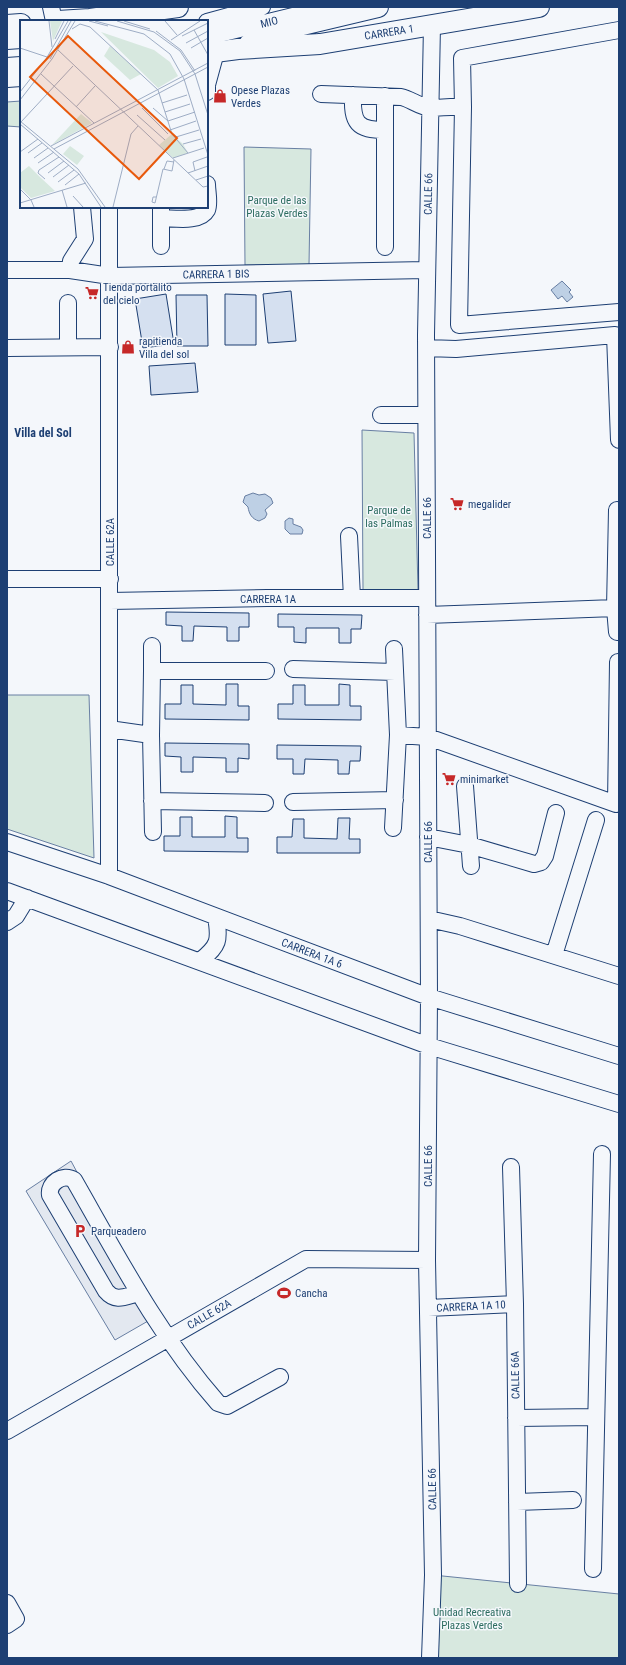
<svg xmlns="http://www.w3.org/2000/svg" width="626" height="1665" font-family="'Roboto Condensed',sans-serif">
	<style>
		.green { fill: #d7e8df; stroke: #687fa3 }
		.parking { fill: #e3e8f0; stroke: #687fa3 }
		.water { fill: #bed0e5; stroke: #687fa3 }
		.building { fill: #d5e0f0; stroke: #1d3f73 }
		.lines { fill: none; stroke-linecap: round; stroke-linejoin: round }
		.minor-casing { stroke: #1d3f73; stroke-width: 18 }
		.major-casing { stroke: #1d3f73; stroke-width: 22 }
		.minor { stroke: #f4f7fb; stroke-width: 16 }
		.major { stroke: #f4f7fb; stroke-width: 20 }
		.labels { text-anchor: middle; stroke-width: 3; stroke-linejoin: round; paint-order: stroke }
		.street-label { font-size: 11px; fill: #1d3f73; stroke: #f4f7fb }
		.poi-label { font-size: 11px; fill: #1d3f73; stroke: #f4f7fb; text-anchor: start }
		.park-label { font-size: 11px; fill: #2c6c60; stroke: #f4f7fb }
		.neighbourhood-label { font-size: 12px; font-weight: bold; fill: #1d3f73; stroke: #f4f7fb }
		.inset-road { fill: none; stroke: #9eadc5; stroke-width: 1 }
		.view { fill: #e8590c; fill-opacity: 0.15; stroke: #e8590c; stroke-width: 2 }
		.inset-edge { fill: none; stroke: #1d3f73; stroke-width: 2 }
	</style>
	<rect width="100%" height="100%" fill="#f4f7fb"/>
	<path class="green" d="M21,101V127L7,126V102Z
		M244,147L311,149L309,265H245Z
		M362,430L414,433L418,590H363Z
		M7,695H89L94,858L7,829Z
		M433,1575L619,1594V1658H430Z"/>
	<path class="parking" d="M71,1161L155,1317L115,1340L26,1191Z"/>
	<path class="water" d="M562,281L571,290L569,292L573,297L567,302L562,296L558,299L551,290Z
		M253,493L259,495L265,494L271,498L273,503L265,510L267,514L265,518L259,521C252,519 249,514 248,507L243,502L245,496Z
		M289,518L293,519V524L301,527L303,530L302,534H290L285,529V521Z"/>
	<path class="building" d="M291,291L296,341L268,343L263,294Z
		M166,294L174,344L143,348L135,299Z
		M225,294L256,295V345H225Z
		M176,295H207L208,346H177Z
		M195,363L198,392L151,395L149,366Z
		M166,612L249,613V627H239V641H227V627L194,626L193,641H182V626L166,625Z
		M278,614L362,615L361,629H351V643H339V628H306V643L294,642V627H278Z
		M226,684H238V706H249V720L165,719V704H181V685H193V704L226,705Z
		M339,684L350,685V706H361V720L278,719V704H293V685H305V705H339Z
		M165,743L249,744V759L238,758V772H226V758L193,757V772H181V757L165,756Z
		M277,745L361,746L360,761H350L349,774H338V760L305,759L304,774H293V759H277Z
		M225,816L237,817V838H248V852L164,851V836H180V817H192V837H225Z
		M338,818H350L349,839H360V853H277V837H292L293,819H304V838L337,839Z"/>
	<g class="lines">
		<g class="minor-casing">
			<path id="minor" d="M51,7L54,21
				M207,22L262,7
				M619,30L462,58L463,107L459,325L619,312
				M207,37L330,7
				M7,41L21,40
				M7,66L21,65
				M207,92V85L216,52
				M321,94L401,97C411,99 419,107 431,108C441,108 452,106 463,107
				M353,95C352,123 357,130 385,130
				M109,207V876
				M161,207V246
				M161,218C174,218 200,223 207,210C210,203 207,192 207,184
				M385,247V96
				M7,270H70L110,276L426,270
				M70,270L71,261L85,239L82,207
				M68,347V303
				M7,348L110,347
				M426,348L456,349L615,335L619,440
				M381,415H426
				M349,536L352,598
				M7,579H110
				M110,601L267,598H427
				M427,615L615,608
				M617,632L615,608L617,510
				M152,646V671
				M293,669L395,672
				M109,729L151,735
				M398,735L428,737L616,804L618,662
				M465,786L471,866
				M152,801L265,803
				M293,802L395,800
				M393,828L398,735L394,649
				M153,832L151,735L152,671H266
				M428,837L469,845L534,864L541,862L545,856L556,813
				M7,842L109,876L429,997L619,1056
				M7,891L429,1046L619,1104
				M429,919L460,926L619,976
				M7,922L16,916L27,898
				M554,955L596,820
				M200,961C219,946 220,940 216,917
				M511,1167L515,1304L518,1584
				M139,1293C126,1296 116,1303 106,1291L50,1195C48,1183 63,1173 74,1180C118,1257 159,1336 218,1403L227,1406L280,1377
				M428,1308L515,1304
				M516,1418L596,1417
				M7,1431L306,1259L427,1260
				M517,1502L573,1500
				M593,1569L602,1154
				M7,1603L16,1619L7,1625
				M430,1658L433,1575L427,1260L429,997L426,335L432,25"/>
		</g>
		<g class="major-casing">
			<path id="major" d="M58,21L90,19L178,7
				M7,25L21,24
				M249,44L277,31L378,7
				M207,53L238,49L320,44L539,7
				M7,77L21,76"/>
		</g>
		<use href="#minor" class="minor"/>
		<use href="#major" class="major"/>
	</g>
	<defs>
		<g id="shop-bare" transform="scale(1.08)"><path d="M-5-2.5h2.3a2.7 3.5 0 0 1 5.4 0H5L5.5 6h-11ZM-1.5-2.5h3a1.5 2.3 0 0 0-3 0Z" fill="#c62828" stroke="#f4f7fb" stroke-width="2.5" paint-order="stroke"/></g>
		<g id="supermarket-bare" transform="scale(1.08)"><path d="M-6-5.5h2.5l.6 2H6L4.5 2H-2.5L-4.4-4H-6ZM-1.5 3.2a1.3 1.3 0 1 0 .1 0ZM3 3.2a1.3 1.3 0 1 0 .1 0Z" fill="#c62828" stroke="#f4f7fb" stroke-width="2.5" paint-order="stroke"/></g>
		<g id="parking-bare" transform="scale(1.08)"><path d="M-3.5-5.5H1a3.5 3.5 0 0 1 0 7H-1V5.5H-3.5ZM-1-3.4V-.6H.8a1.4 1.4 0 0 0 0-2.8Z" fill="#c62828" stroke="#f4f7fb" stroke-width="2.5" paint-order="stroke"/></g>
		<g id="stadium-bare" transform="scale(1.08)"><path d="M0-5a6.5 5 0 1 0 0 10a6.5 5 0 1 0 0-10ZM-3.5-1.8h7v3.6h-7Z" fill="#c62828" stroke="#f4f7fb" stroke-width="2.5" paint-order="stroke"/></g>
	</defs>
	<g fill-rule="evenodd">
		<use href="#shop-bare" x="220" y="96"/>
		<use href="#supermarket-bare" x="92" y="293"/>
		<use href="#shop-bare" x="128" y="347"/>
		<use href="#supermarket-bare" x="457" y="504"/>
		<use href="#supermarket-bare" x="449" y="779"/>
		<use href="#parking-bare" x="80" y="1231"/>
		<use href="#stadium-bare" x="284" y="1293"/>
	</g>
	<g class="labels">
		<g class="street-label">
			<text transform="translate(269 22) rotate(-14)" y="4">MIO</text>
			<text transform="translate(389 32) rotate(-9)" y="4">CARRERA 1</text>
			<text transform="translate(428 194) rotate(-89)" y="4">CALLE 66</text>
			<text transform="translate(216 274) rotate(-1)" y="4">CARRERA 1 BIS</text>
			<text transform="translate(427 518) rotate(-90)" y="4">CALLE 66</text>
			<text transform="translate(110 542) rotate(-90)" y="4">CALLE 62A</text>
			<text x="268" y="603">CARRERA 1A</text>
			<text transform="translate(428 842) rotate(-90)" y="4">CALLE 66</text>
			<text transform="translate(312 953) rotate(21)" y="4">CARRERA 1A 6</text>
			<text transform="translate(428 1166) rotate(-90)" y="4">CALLE 66</text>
			<text transform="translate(471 1306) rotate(-3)" y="4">CARRERA 1A 10</text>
			<text transform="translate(209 1314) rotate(-30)" y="4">CALLE 62A</text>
			<text transform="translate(515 1375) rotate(-91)" y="4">CALLE 66A</text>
			<text transform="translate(432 1489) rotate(-91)" y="4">CALLE 66</text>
		</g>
		<g class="poi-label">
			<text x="231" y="94">Opese Plazas<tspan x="231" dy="13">Verdes</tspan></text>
			<text x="103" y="291">Tienda portalito<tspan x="103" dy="13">del cielo</tspan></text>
			<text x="139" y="345">rapitienda<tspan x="139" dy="13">Villa del sol</tspan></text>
			<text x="468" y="508">megalider</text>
			<text x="460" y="783">minimarket</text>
			<text x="91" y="1235">Parqueadero</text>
			<text x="295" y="1297">Cancha</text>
		</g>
		<g class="park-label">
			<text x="277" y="204">Parque de las<tspan x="277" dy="13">Plazas Verdes</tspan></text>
			<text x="389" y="514">Parque de<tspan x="389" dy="13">las Palmas</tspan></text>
			<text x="472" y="1616">Unidad Recreativa<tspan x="472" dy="13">Plazas Verdes</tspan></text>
		</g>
		<g class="neighbourhood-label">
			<text x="43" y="437">Villa del Sol</text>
		</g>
	</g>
	<g transform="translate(20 20)">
		<rect width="188" height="188" fill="#f4f7fb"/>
		<path d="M30,1H42L33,21ZM81,12L134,30L150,42L158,56L138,68ZM90,26L121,54L110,60L84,36ZM61,94L72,103L32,125ZM152,114L163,124L168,133L153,138L139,125ZM50,126L64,136L57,145L43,134ZM9,146L21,158L35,171L11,178L0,167V153Z" fill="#d7e8df"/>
		<path class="inset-road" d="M29,1L32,27M69,1L88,6M75,1L124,14L150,34L164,59L188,135M97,1L134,12L160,31L175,54L188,95M104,1L130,9M145,1L157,15M52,9L60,4L70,7L138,70L152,114L168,133M174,10L188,35M136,11L161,30L175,51M162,16L188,3M35,19L44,1M151,20L180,1M166,23L188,11M0,28L27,37M171,28L188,18M38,30L183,167L188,166M30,39L51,1M21,54L74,103M0,72L26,39L48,1M0,80L32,39L55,1M142,83L167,75M56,87L75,66M122,88L148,114M133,88L148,101L175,92M145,92L170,84M117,95L145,120M0,101L58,149L85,187M1,102L53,46M0,104L59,154L81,187M150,110L176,101M156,117L179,110M163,124L181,119M31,126L188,43M34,129L188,47M0,132L18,119M8,133L22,123M14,138L28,128M153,138L184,128M18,143L34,132M144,149L147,141L154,142M175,151L173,142L187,137M28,153L44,141M168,153L188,146M33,157L49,145M25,159L18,153L19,150L39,137M176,160L188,156M38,162L54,150M45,165L59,154M0,169L11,180L14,187M42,170L47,187M53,176L63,187M136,177H133L132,182L135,183L143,149L152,151L154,140M0,183L66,163M93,187L111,114L118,106"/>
		<path class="view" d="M48,16L157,118L119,159L10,57Z"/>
		<rect width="188" height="188" class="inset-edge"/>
	</g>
	<rect width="626" height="1665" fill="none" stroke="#1d3f73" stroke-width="16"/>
</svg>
